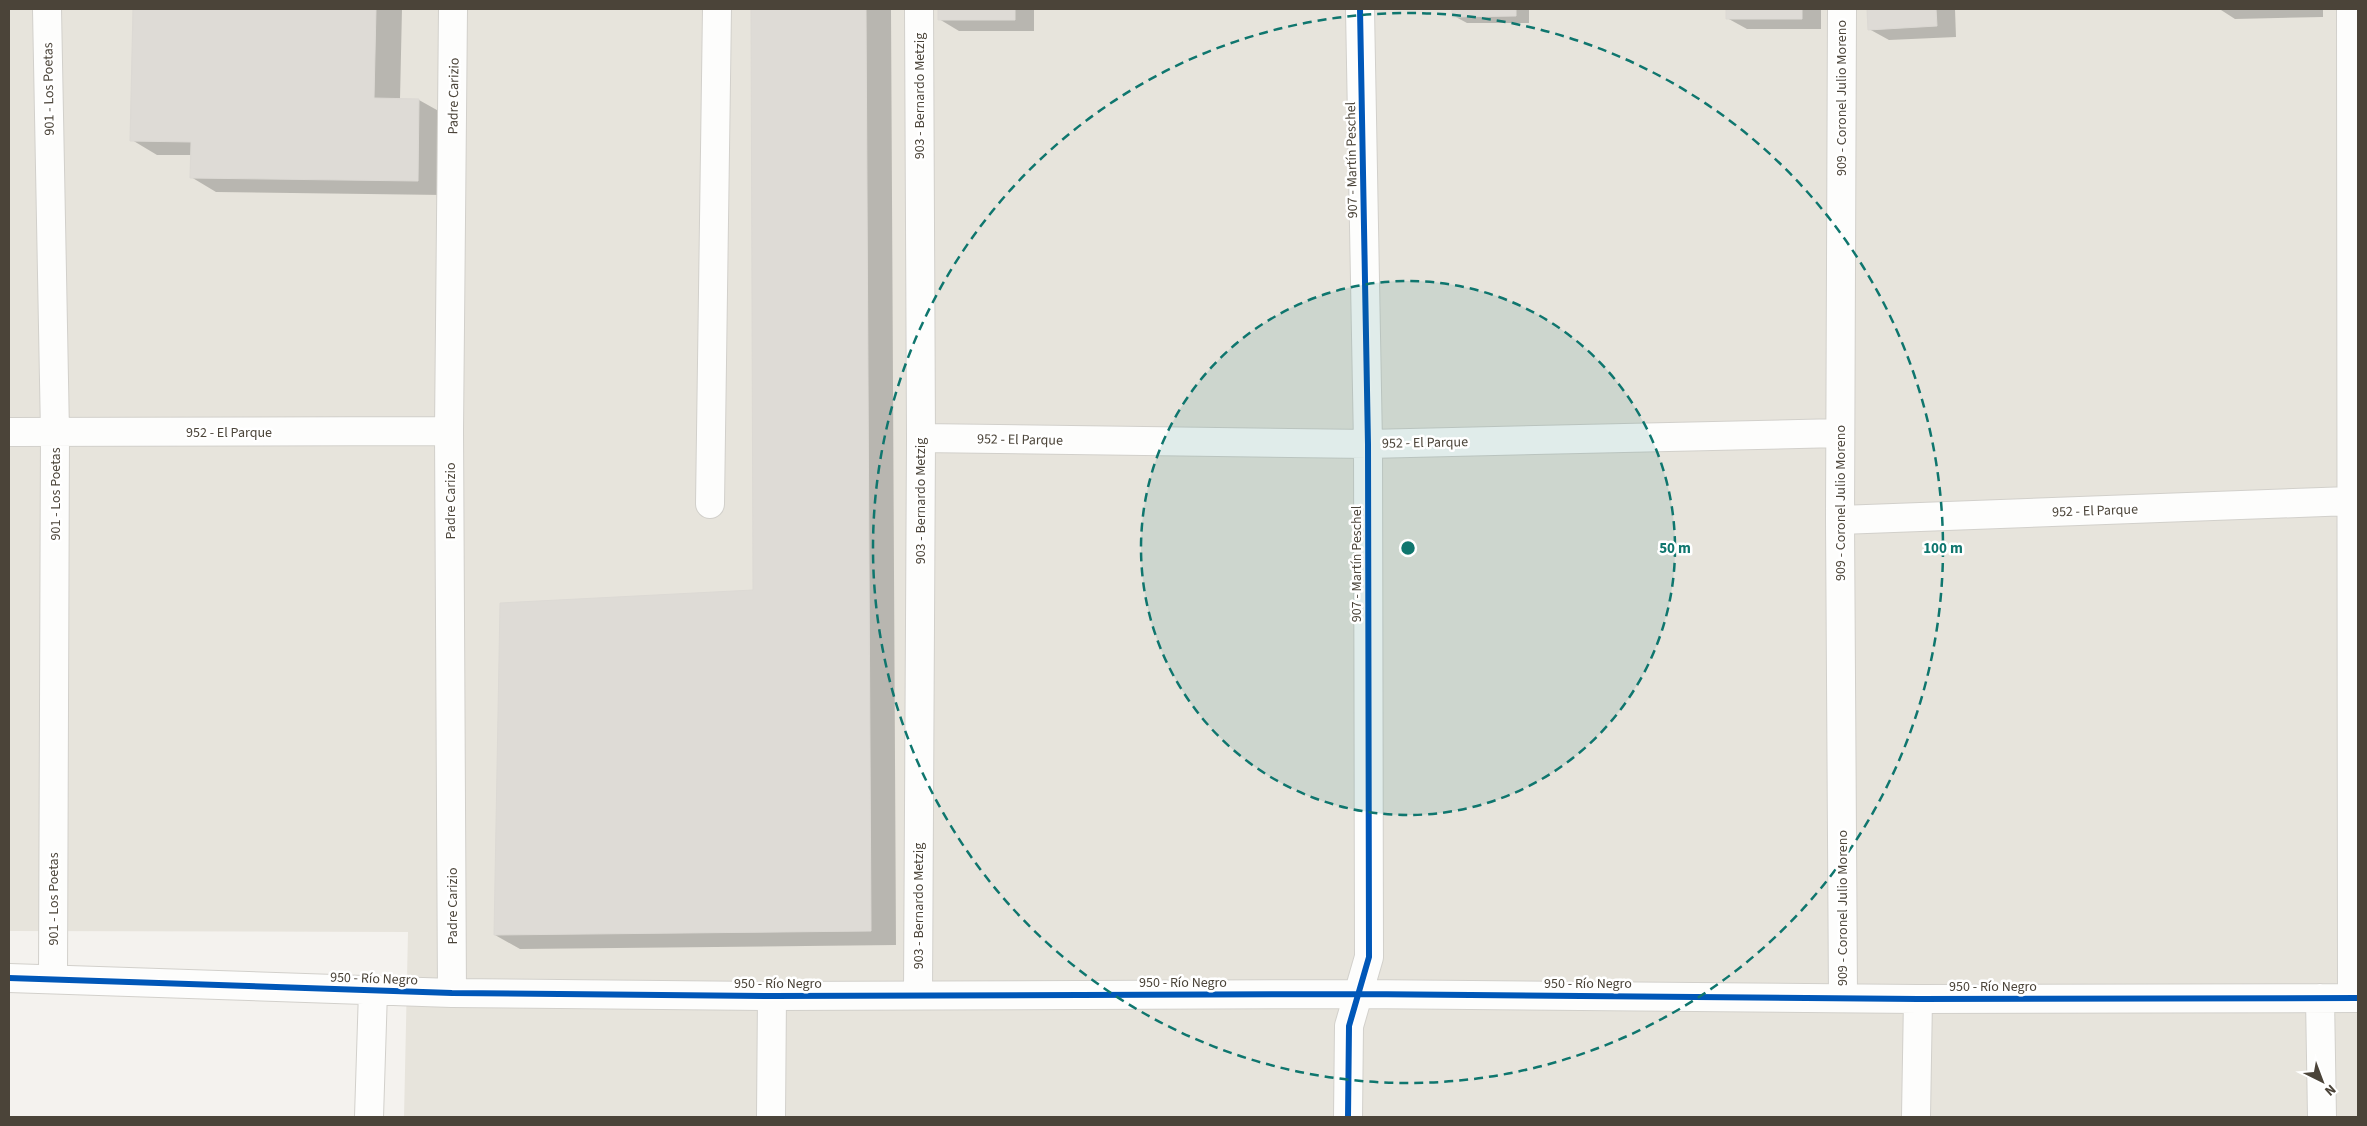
<svg xmlns="http://www.w3.org/2000/svg" width="2367" height="1126" font-family="'Source Sans 3',sans-serif">
	<style>
		.residential { fill: #e7e4dc }
		.shadow { fill: #0003 }
		.building { fill: #dedbd6; stroke: #dcd9d4 }
		.lines { fill: none; stroke-linecap: round; stroke-linejoin: round }
		.minor-casing { stroke: #d2d0cb; stroke-width: 30 }
		.minor { stroke: #fdfdfc; stroke-width: 28 }
		.cycleway-casing { stroke: #fff; stroke-width: 9 }
		.cycleway { stroke: #0057b8; stroke-width: 6 }
		.ring { fill: none; stroke: #0f766e; stroke-width: 2.5; stroke-dasharray: 9 6 }
		.labels { text-anchor: middle; stroke-width: 5; stroke-linejoin: round; paint-order: stroke }
		.street-label { font-size: 14px; fill: #4b4439; stroke: #fff }
		.centre { fill: #0f766e; stroke: #fff; stroke-width: 2.5 }
		.ring-label { font-size: 15px; text-anchor: middle; font-weight: bold; fill: #0f766e; stroke: #fff; stroke-width: 5; stroke-linejoin: round; paint-order: stroke }
	</style>
	<rect width="100%" height="100%" fill="#f4f2ee"/>
	<path class="residential" d="M9,9H2358V1117H404L408,932L9,931Z"/>
	<path class="shadow" d="M134,9H402L400,99L419,100L444,114L443,195L216,192L191,177L192,155H157L132,140Z
		M753,9H891L896,945L520,949L495,935L754,591Z
		M939,9H1034V31H959L939,19Z
		M1454,9H1529V23H1467L1454,16Z
		M1727,9H1821V29H1747L1727,18Z
		M1868,9H1955L1956,37L1889,40L1869,29Z
		M2158,9H2323V17L2235,19L2221,10Z"/>
	<path class="building" d="M133,9H376L374,98L419,99L418,181L190,178L191,142L130,141Z
		M751,9H866L871,931L494,935L500,603L753,590Z
		M938,9H1015V20H938Z
		M1452,9H1516V16L1452,17Z
		M1726,9H1802V19H1726Z
		M1867,9H1936L1937,26L1868,30Z"/>
	<g class="lines">
		<g class="minor-casing">
			<path id="minor" d="M47,9L55,433L53,979
				M1842,9L1840,520L1843,997
				M2351,9L2352,998
				M9,432L449,431
				M921,438L1368,444L1840,433
				M710,504L717,9
				M1840,520L2350,501
				M9,978L452,993L772,996L1359,994L1918,999L2358,998
				M452,993L449,431L453,9
				M918,994L921,438L919,9
				M2320,998L2322,1117
				M369,1117L373,991
				M771,1117L772,996
				M1348,1117L1349,1026L1369,957L1368,444L1360,9
				M1916,1117L1918,999"/>
		</g>
		<use href="#minor" class="minor"/>
		<g class="cycleway-casing">
			<path id="cycleway" d="M9,978L452,993L772,996L1359,994L1918,999L2358,998
				M1348,1117L1349,1026L1369,957L1368,444L1360,9"/>
		</g>
		<use href="#cycleway" class="cycleway"/>
	</g>
	<circle cx="1408" cy="548" r="267" fill="#0f766e" fill-opacity=".12"/>
	<g class="ring">
		<circle cx="1408" cy="548" r="267"/>
		<circle cx="1408" cy="548" r="535"/>
	</g>
	<g class="labels">
		<g class="street-label">
			<text transform="translate(48 89) rotate(-91)" y="5">901 - Los Poetas</text>
			<text transform="translate(453 96) rotate(-89)" y="5">Padre Carizio</text>
			<text transform="translate(919 96) rotate(-90)" y="5">903 - Bernardo Metzig</text>
			<text transform="translate(1841 98) rotate(-90)" y="5">909 - Coronel Julio Moreno</text>
			<text transform="translate(1351 160) rotate(-91)" y="5">907 - Martín Peschel</text>
			<text x="229" y="437">952 - El Parque</text>
			<text transform="translate(1020 439) rotate(1)" y="5">952 - El Parque</text>
			<text transform="translate(1425 442) rotate(-1)" y="5">952 - El Parque</text>
			<text transform="translate(55 494) rotate(-90)" y="5">901 - Los Poetas</text>
			<text transform="translate(450 501) rotate(-90)" y="5">Padre Carizio</text>
			<text transform="translate(920 501) rotate(-90)" y="5">903 - Bernardo Metzig</text>
			<text transform="translate(1840 503) rotate(-90)" y="5">909 - Coronel Julio Moreno</text>
			<text transform="translate(2095 510) rotate(-2)" y="5">952 - El Parque</text>
			<text transform="translate(1356 564) rotate(-90)" y="5">907 - Martín Peschel</text>
			<text transform="translate(53 899) rotate(-90)" y="5">901 - Los Poetas</text>
			<text transform="translate(452 906) rotate(-90)" y="5">Padre Carizio</text>
			<text transform="translate(918 906) rotate(-90)" y="5">903 - Bernardo Metzig</text>
			<text transform="translate(1842 908) rotate(-90)" y="5">909 - Coronel Julio Moreno</text>
			<text transform="translate(374 978) rotate(2)" y="5">950 - Río Negro</text>
			<text x="1183" y="987">950 - Río Negro</text>
			<text x="778" y="988">950 - Río Negro</text>
			<text x="1588" y="988">950 - Río Negro</text>
			<text x="1993" y="991">950 - Río Negro</text>
		</g>
	</g>
	<circle cx="1408" cy="548" r="8" class="centre"/>
	<g class="ring-label">
		<text x="1675" y="553">50 m</text>
		<text x="1943" y="553">100 m</text>
	</g>
	<rect width="2367" height="1126" fill="none" stroke="#4b4439" stroke-width="20"/>
	<g transform="translate(2322 1081) rotate(138)" stroke="#ffffff" stroke-width="4" paint-order="stroke">
	<path d="M0-4L9 19L0 12L-9 19Z" fill="#4b4439"/>
	<text y="-8" font-size="14" font-weight="bold" text-anchor="middle" fill="#4b4439">N</text>
	</g>
</svg>
